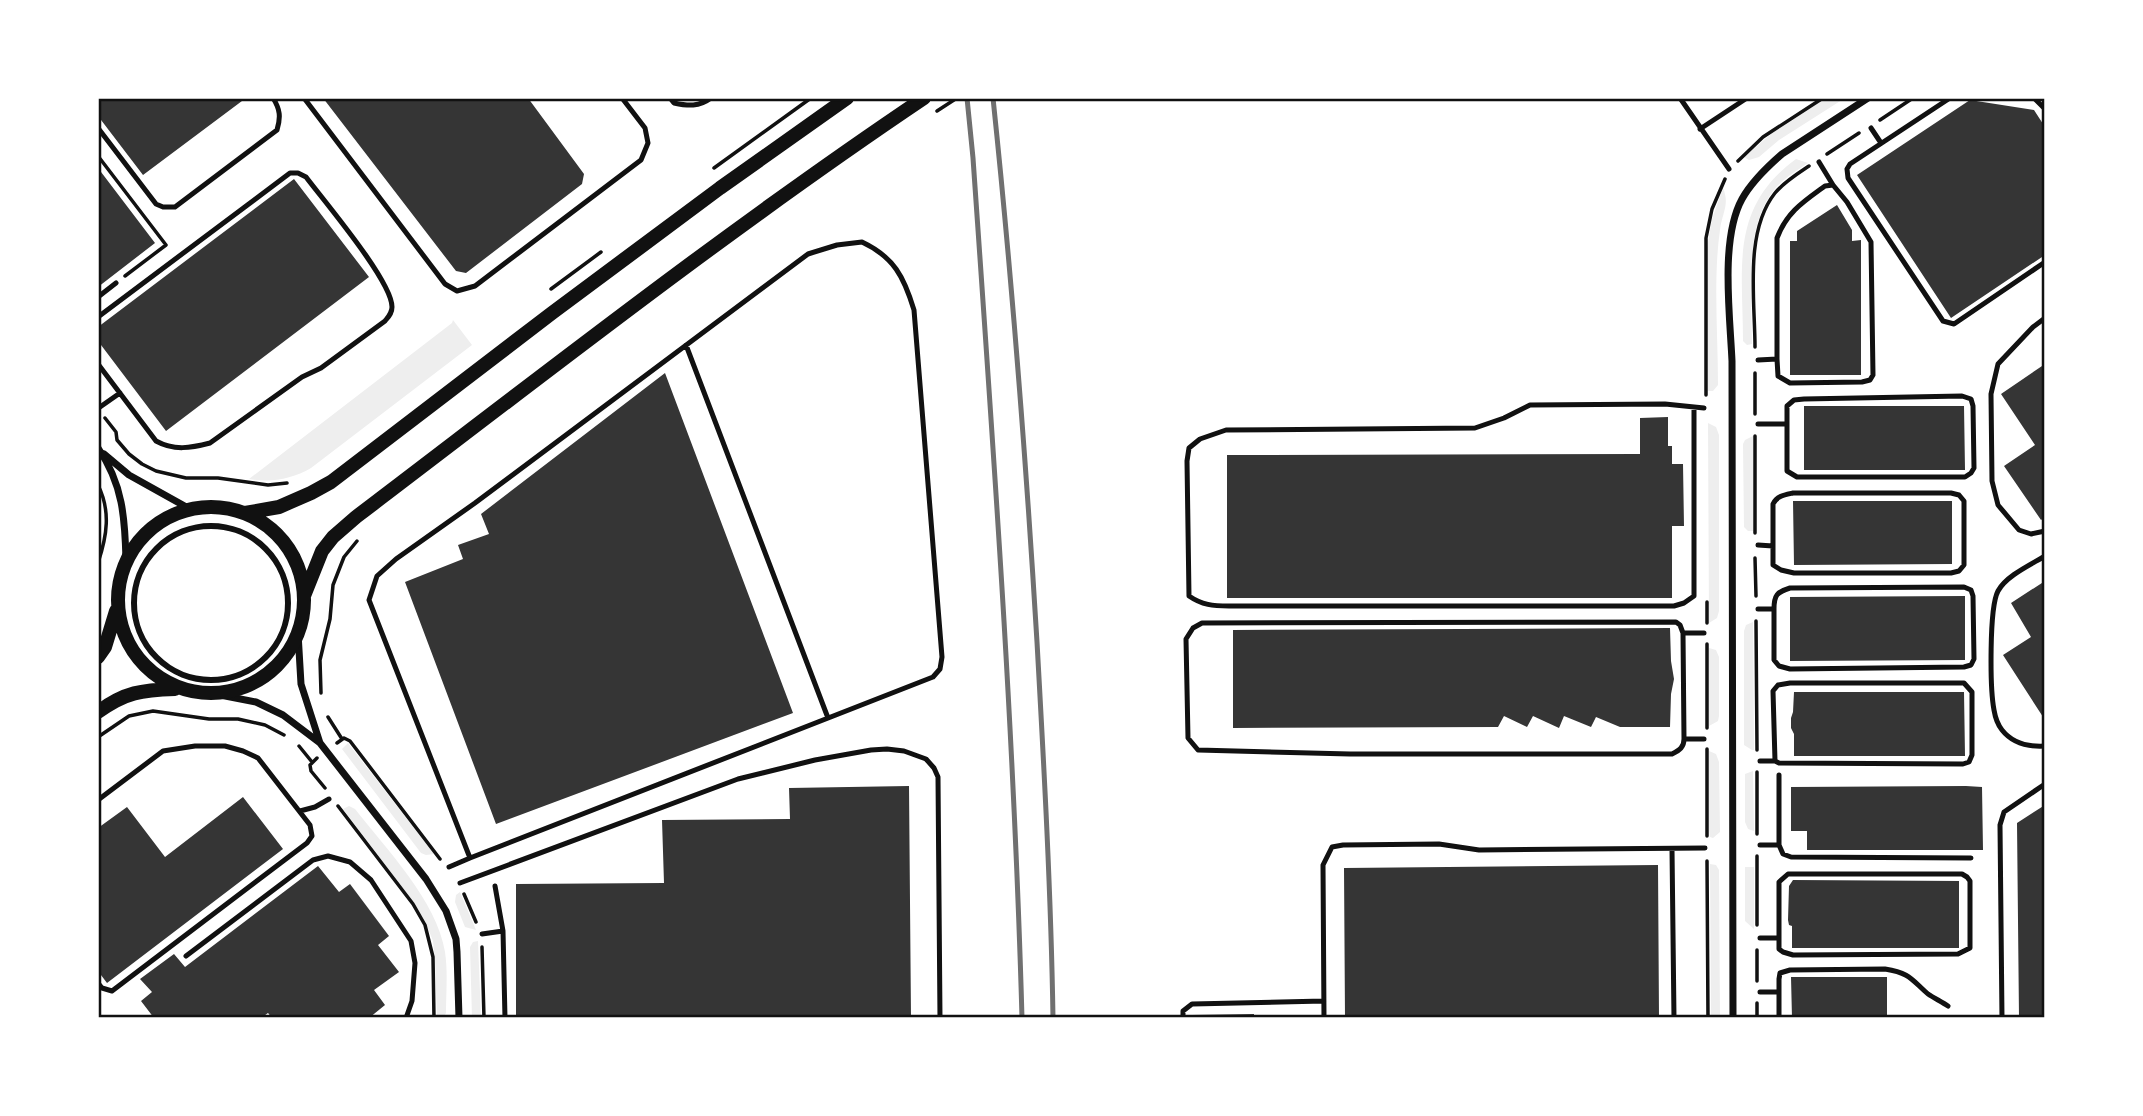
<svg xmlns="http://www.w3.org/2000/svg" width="2143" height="1116" font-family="Rubik,sans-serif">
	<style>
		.green { fill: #eee }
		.building { fill: #353535 }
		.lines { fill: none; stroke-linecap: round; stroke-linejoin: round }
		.path { stroke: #111; stroke-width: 3.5 }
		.service { stroke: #111; stroke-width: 5 }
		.pedestrian { stroke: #111; stroke-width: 6 }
		.minor { stroke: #111; stroke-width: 7 }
		.secondary { stroke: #111; stroke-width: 14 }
		.rail { stroke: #707070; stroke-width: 5 }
		.neatline { fill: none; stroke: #111; stroke-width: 2.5 }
	</style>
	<rect width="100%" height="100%" fill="#fff"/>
	<path class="green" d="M1826,98H1845L1779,140L1759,157L1749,160L1744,157L1771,134Z
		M1796,159L1808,163C1796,171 1783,179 1774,190C1743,228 1752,298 1752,344L1747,345L1743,341C1743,268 1729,208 1796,159Z
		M1723,188C1730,205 1722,213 1720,230C1713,278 1718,335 1718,385L1713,391H1708L1707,248L1712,219Z
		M453,320L472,345L311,468C292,479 271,483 249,479L452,323Z
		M1708,423L1716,427L1719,435V611L1717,618L1709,623Z
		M1753,436V531H1748L1744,527L1743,444L1745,440Z
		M1753,622L1754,750H1752L1744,745V631L1746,625Z
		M1709,648L1716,650L1719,657V716L1718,721L1709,726Z
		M348,743L434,854L426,855L421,853L342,749Z
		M1709,751L1716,754L1719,762L1720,832L1713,838L1710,837L1709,829Z
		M1753,771L1754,831L1748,829L1745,822V774Z
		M349,806L355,809C387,850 437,901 445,952C448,972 446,993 446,1013L443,1018H437L435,961L433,941L425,921L409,896L343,809Z
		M1710,864L1716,865L1719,870L1720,1018H1711Z
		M1745,867H1754V929L1745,921Z
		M460,892L476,930L465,927L455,902L456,895Z
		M478,941L481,1018H472L470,947L473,942Z"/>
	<path class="building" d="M98,98H246L143,175L98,116Z
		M323,98H528L584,174L582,184L466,273L456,271Z
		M1970,100L2034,110L2045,127V255L1951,318L1857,175Z
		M98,168L155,243L98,287Z
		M294,179L369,277L166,431L98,341V327Z
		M1837,205L1852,230V241L1861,240V375H1790V241H1797V231Z
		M2045,364V517L2041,520L2004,466L2035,445L2001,394Z
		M665,373L793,713L496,824L405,582L463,559L458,545L489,534L481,514Z
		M1804,406H1964L1965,470H1804Z
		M1668,417V446H1672V464H1683L1684,526H1672V598H1227V455L1640,454V418Z
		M1793,501H1952V564L1794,565Z
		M2045,581V720L2003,655L2031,637L2011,603Z
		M1965,596V660L1790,661V597Z
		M1670,628L1671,661L1674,679L1671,694L1670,727H1620L1596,717L1591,727L1564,716L1559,728L1533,716L1527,727L1504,716L1498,727L1233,728V630Z
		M1794,692H1964L1965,756H1794V734L1791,728V718L1793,712Z
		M909,786L911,1018H516V884L664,883L662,820L790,819L789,788Z
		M1966,786L1982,787L1983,850H1807V831H1791V787Z
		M243,797L283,849L107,983L98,971V828L127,807L165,857Z
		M2045,805V1018H2019L2017,823Z
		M1658,865L1659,1018H1345L1344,868Z
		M318,866L339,892L350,884L389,936L378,945L399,972L374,990L385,1005L369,1018H272L268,1013L261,1018H154L141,1001L152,992L140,979L174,954L185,967Z
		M1793,880L1959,881V948H1792V926L1789,925L1788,920L1789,886Z
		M1791,977H1887V1018H1792Z
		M1254,1014V1018H1192V1015Z"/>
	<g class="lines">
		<path class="path" d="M937,111L957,98
			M1880,120L1913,98
			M1827,154L1859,133
			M98,156L166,245L125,276
			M1738,161L1763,137L1823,98
			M714,168L811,98
			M551,289L601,252
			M1755,347C1755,300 1744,232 1775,193C1784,182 1797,174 1809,166
			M1755,373V414
			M1706,395V238L1712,209L1725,179
			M105,418L116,432L117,440L129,454L142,464L156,471L186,478H218L268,485L287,483
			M1755,436V533
			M98,485C111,511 107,536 98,563
			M1755,558L1756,596
			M1707,602V623
			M1756,621L1757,750
			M1707,644V728
			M321,693L320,660L330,619L333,585L344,557L357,541
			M328,717L342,739
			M98,737L129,716L153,711L209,719H238L265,725L284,735
			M337,743L344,738L350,741L440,859
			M299,746L312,762
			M1707,749V836
			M317,758L310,765L311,771L325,788
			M1757,772V834
			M338,806L413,904L425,925L433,957L434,1018
			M1707,861L1708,1018
			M464,894L476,922
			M1757,925V856
			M482,947L484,1018
			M1757,950V981
			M1757,1003V1018"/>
		<path class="service" d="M304,98L445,284L457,291L475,286L641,160L648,143L645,128L622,98
			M670,98L674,103C688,106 699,107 711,98
			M1680,98L1729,169
			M1950,98L1850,164L1847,169L1848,178L1943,321L1954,324L2045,262
			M2034,98L2045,109
			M98,128L156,204L163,207H175L277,130C281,117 280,109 273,98
			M1871,128L1881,143
			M1700,129L1747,98
			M1819,162L1833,185
			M862,242C894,257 904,277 914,310L942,657L940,669L933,677L470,858L369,600L377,576L396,559L475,503L808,254L837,245Z
			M98,297L116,283
			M98,317L290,173H298L306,177C324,201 392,281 392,307C392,313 389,316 385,321L321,368L302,377L210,443C191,448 174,451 156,441L98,364
			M2045,318L2033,327L1998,364L1991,394L1992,481L1998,505L2019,530L2031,534L2045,531
			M686,345L828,718
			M1758,360L1777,359L1778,376L1790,383L1862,382L1870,380L1873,375L1871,242L1847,202L1833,185L1825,186C1803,202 1787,212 1777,238V359
			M100,407L120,393
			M1694,407V596L1684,603L1674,606H1229C1213,606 1202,605 1189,596L1187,461L1189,448L1200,439L1226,430L1475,428L1504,418L1530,405L1665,404L1704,408
			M1758,424H1787V471L1797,477H1965L1971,473L1974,468L1973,406L1971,399L1962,396L1804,399L1794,400L1787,406V424
			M1758,545L1773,546V565L1781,570L1794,573H1951L1959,571L1964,565V501L1959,495L1951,493H1793C1784,495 1777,496 1773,504V546
			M2045,556C2030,565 2006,576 1998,591C1989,608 1990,689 1994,710C1995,716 1998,725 2002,730C2013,744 2028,747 2045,746
			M1758,609H1774V660L1779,666L1790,669L1964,667L1971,665L1974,659L1973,596L1971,590L1964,587L1790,588C1777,592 1774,595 1774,609
			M1683,633H1704
			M1684,739L1683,633L1680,625L1676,622L1202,623L1193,628L1186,639L1188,738L1198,750L1350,754H1672C1680,750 1684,747 1684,739H1704
			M1760,761H1775L1773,691L1778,685L1790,683H1964L1972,692V755L1969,762L1963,764L1779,763L1775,761
			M1779,775V845L1783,854L1791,857L1971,858
			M98,800L163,751L195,746H225L243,751L258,758L310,825L312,836L307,843L112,991L102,988L98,983
			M300,811L315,807L329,799
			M1760,845H1779
			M1672,849L1674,1018
			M449,867L470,858
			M460,883L738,779L815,760L871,750L887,749L904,751L926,759L934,768L938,777L940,1018
			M495,886L503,931L505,1018
			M482,934L503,931
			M1760,938H1779V882L1788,874H1962L1967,877L1970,881V948L1958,954L1793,955L1783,952L1779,949V938
			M186,956L313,860L328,856L350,862L371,880L411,941L415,963L412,1001L406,1018
			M1760,992H1778
			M98,1015L100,1018
			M1183,1018V1011L1192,1004L1324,1001
			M1324,1018L1323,865L1332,847L1343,845L1439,844L1479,850L1705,848
			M1779,1018V979L1780,973L1790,970L1885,969C1910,973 1911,979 1928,994C1934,998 1942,1002 1948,1006
			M2002,1018L2000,825L2004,812L2045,784"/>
		<path class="pedestrian" d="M134 603a77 77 0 1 1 154 0a77 77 0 1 1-154 0Z"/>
		<path class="minor" d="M98,448C123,484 125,519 126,560
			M104,454L129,475L190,509
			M298,633L301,684L320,743L426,879L446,911L456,939L457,952L459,1018
			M215,694L256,702L283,715L320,743
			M1733,1018L1732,361C1730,315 1720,239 1742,199C1752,181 1767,167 1782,154L1868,98"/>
		<path class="secondary" d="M118 600a93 93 0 1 1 186 0a93 93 0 1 1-186 0Z
			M245,513L279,507L311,493L331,482L552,313L720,188L847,98
			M304,596L322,551L333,537L356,517C543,375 729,229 924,98
			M98,657L105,647L116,611
			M98,712C125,692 142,690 175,689"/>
		<path class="rail" d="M967,98L973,158C993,445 1014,731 1022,1018
			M993,98C1012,279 1026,460 1037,642C1044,767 1051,893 1053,1018"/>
	</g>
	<rect width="2143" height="1116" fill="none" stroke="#ffffff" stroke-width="200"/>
	<rect x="100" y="100" width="1943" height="916" class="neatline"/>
</svg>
